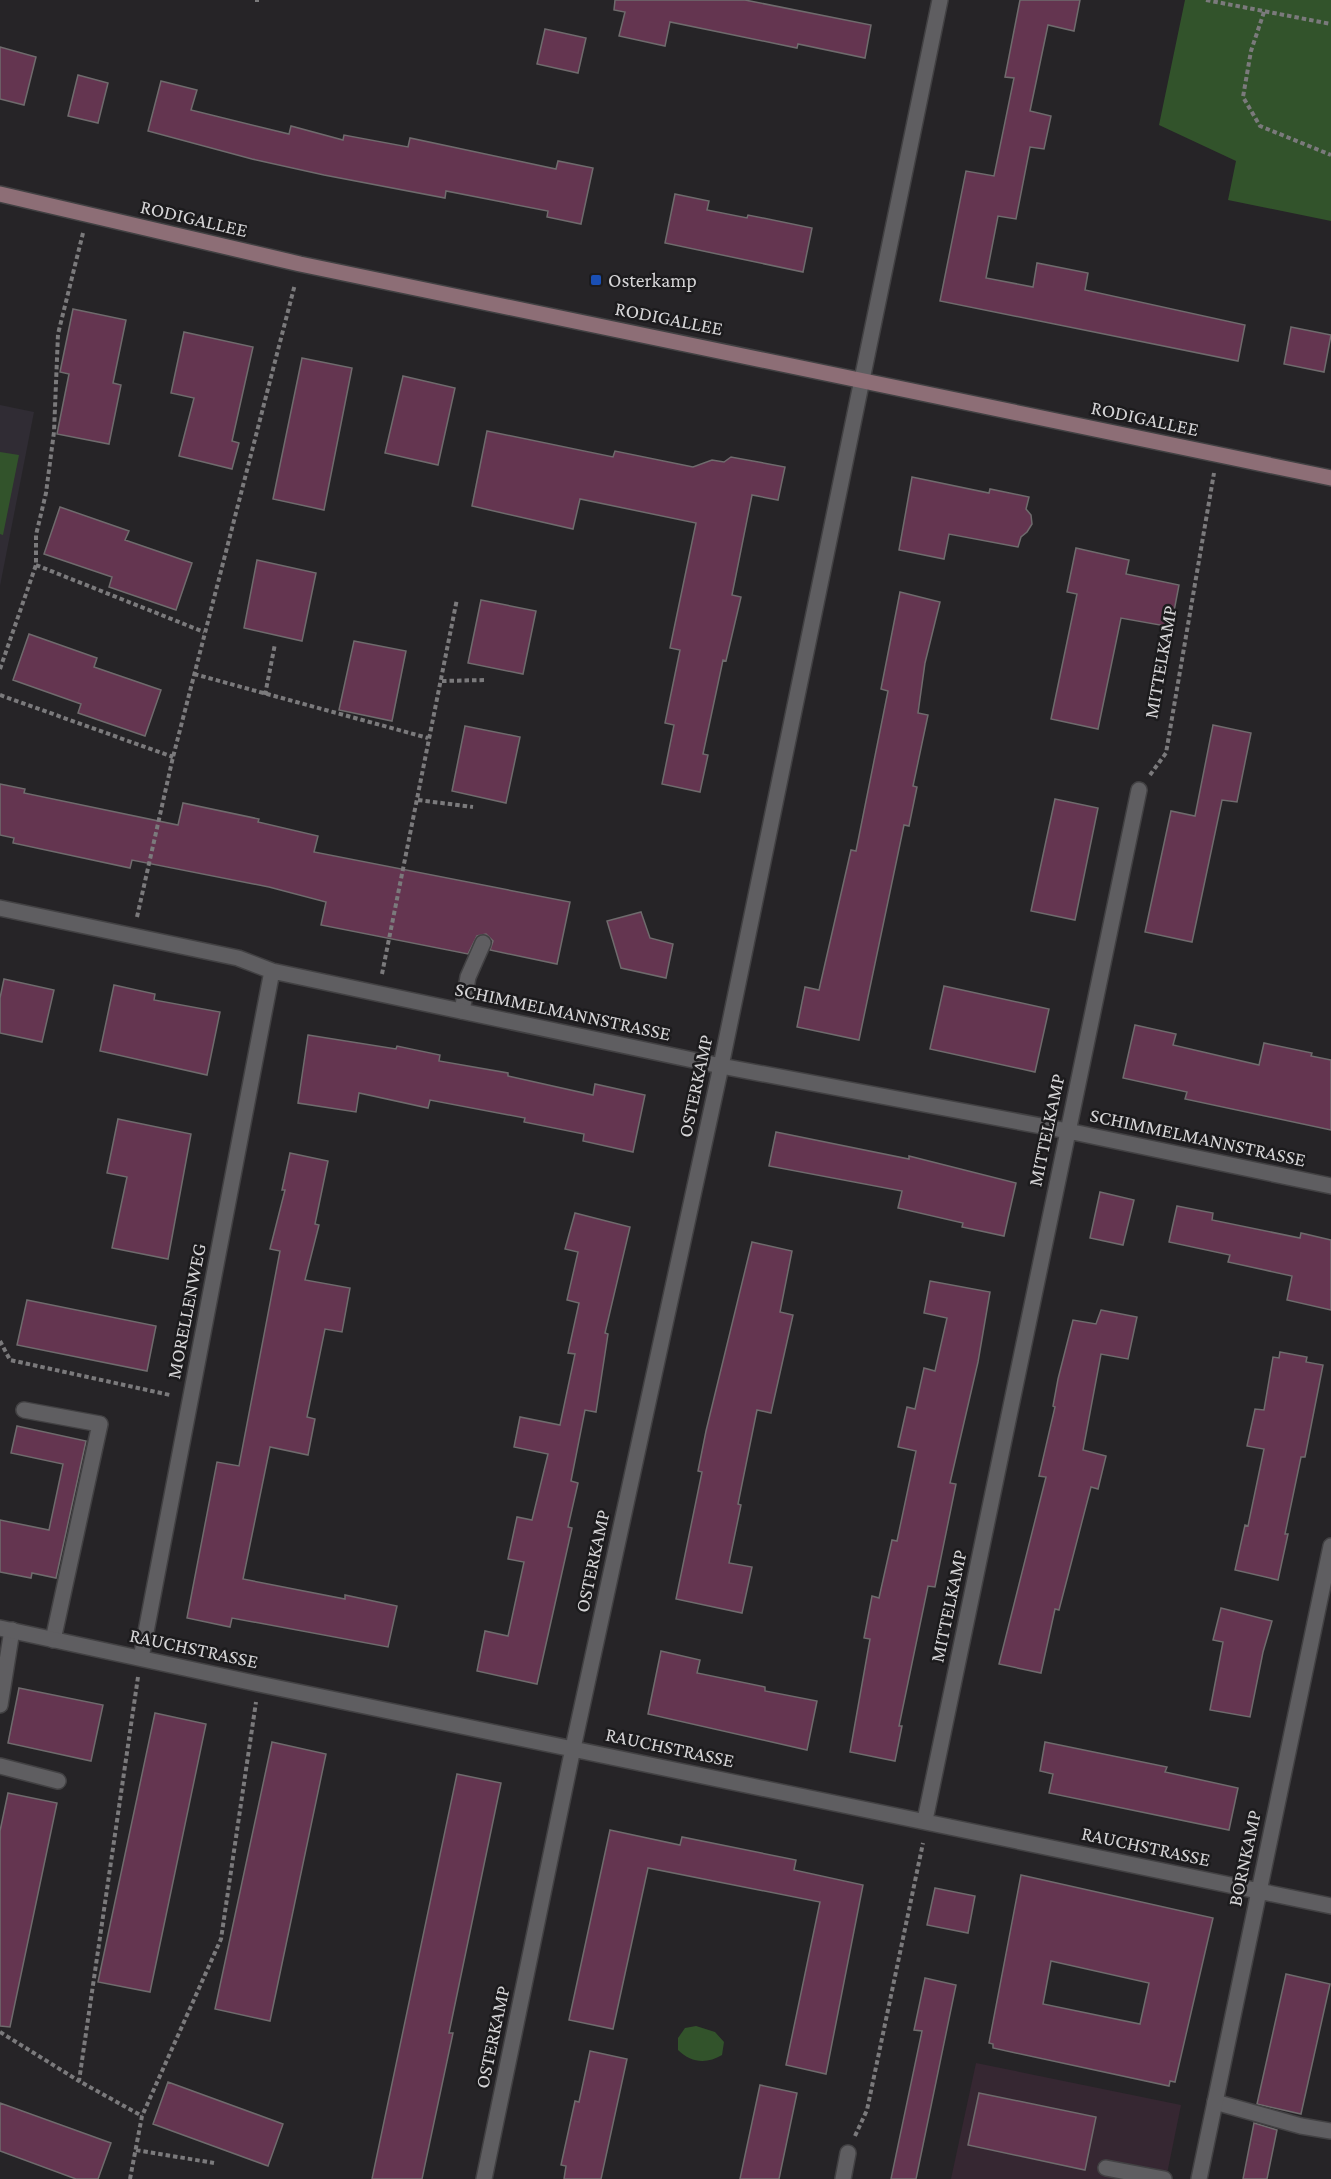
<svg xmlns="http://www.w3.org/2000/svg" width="1331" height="2179" font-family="'Crimson Pro',serif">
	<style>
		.commercial { fill: #362732 }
		.built { fill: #302c34 }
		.green { fill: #32532b }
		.building { fill: #643550; stroke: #6f6b6d; stroke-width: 1.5; fill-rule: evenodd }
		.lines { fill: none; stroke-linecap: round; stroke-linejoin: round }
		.lane-casing { stroke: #424143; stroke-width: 18 }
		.street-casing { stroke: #424143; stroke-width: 18 }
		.secondary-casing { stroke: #424143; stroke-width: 18 }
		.path { stroke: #7b7a7c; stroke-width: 4; stroke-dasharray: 4.5 3; stroke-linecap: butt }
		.lane { stroke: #5f5e61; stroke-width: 15 }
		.street { stroke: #5f5e61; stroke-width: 15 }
		.secondary { stroke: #8d6e76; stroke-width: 15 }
		.transit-dot { fill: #1a4fb4; stroke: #1c1b1d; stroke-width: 2 }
		.labels { text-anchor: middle; stroke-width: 5; stroke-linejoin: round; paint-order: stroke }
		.street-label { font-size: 20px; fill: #d5d4d6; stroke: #1c1b1d }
		.poi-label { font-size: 20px; fill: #d5d4d6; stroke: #1c1b1d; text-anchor: start }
	</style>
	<rect width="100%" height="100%" fill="#262427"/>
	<path class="commercial" d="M976,2063L1181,2105L1166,2179H951Z"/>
	<path class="built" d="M0,405L34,412L0,586Z"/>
	<path class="green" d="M1185,0H1331V221L1228,200L1236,161L1159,125Z
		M0,452L19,455L3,535L0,534Z
		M696,2026L715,2032L724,2042L722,2055C707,2064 691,2063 678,2050V2038L685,2028Z"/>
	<path class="building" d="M615,0H745L871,25L865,58L798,44L797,48L670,22L665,46L619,36L625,12L614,10Z
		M1020,0H1080L1074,31L1048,25L1030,111L1051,116L1044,149L1030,147L1016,219L998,216L986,278L1033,287L1037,263L1088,273L1085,290L1245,325L1238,361L940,301L966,171L994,176L1014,78L1005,77Z
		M545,29L586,38L578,73L537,64Z
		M0,47L36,57L24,105L0,99Z
		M78,75L108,83L98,123L68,116Z
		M161,81L197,90L191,110L289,134L291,126L343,140L344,135L408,147L410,138L556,169L558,161L593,168L581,224L547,217L548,211L446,191L445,198L324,175L252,159L148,131Z
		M675,194L709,201L707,210L747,218L748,215L812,228L803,272L665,243Z
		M73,309L126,320L113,383L121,385L109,444L57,434L69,374L60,372Z
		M1291,327L1331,335L1324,372L1284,364Z
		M184,332L253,347L232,441L239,443L232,469L179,456L194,398L171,393Z
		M302,358L352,368L324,510L273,499Z
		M403,376L455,388L438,465L385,453Z
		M487,431L613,457L615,451L693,467L712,460L724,462L731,457L785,467L778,500L752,495L732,595L741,597L726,661L723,660L703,754L708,755L700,792L662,784L674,725L665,723L680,650L670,648L696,523L580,499L573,529L472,506Z
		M912,477L989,493L990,489L1029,497L1026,509L1031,515L1032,524L1027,532L1021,537L1018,547L949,534L944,559L899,550Z
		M60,507L129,531L125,540L192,563L176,610L109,587L112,577L44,554Z
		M1076,548L1129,560L1126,574L1179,585L1171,627L1121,618L1098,729L1051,719L1077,594L1067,592Z
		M257,560L316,573L302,641L244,628Z
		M900,592L940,602L925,663L918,713L928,715L913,786L917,787L909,826L904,825L859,1040L797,1027L805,987L819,990L851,850L856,851L888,691L881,689Z
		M481,600L536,611L523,674L468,663Z
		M29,634L97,658L94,667L161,690L145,736L78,713L81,704L13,680Z
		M354,641L406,651L392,721L339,710Z
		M1213,725L1251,733L1237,802L1222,800L1192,942L1145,932L1171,811L1195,816Z
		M465,726L520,737L506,803L452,791Z
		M0,784L25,789L24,793L178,825L183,803L259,819L258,822L318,836L314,852L570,902L557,964L490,950L493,941L486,934L477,936L468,954L321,925L326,902L269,887L132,860L130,868L13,843L14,838L0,835Z
		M1055,799L1098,808L1075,920L1031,911Z
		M641,912L650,938L673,944L666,978L621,968L607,921Z
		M4,979L54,990L42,1042L0,1033V998Z
		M114,985L155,994L154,1000L220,1012L207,1075L100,1051Z
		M944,986L1049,1009L1035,1072L930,1049Z
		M1135,1025L1176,1034L1173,1045L1259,1065L1264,1043L1312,1053L1311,1056L1331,1060V1130L1185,1099L1187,1092L1123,1078Z
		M308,1035L396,1049L397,1046L440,1055L439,1061L508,1073V1076L593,1095L595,1084L645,1095L633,1152L583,1141L584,1134L524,1122L525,1118L430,1100L428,1108L359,1093L356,1112L298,1103Z
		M118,1119L191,1134L168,1259L112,1248L127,1177L107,1173Z
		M776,1132L909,1159V1156L1016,1183L1004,1236L962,1227L963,1223L898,1208L902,1191L769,1166Z
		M290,1153L328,1161L315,1224L319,1225L305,1280L350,1288L342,1332L325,1329L307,1417L315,1419L308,1455L270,1447L243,1579L345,1599V1595L397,1606L388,1647L232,1618L230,1627L187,1618L217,1462L239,1466L280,1251L270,1249L285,1190H282Z
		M1100,1192L1134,1200L1123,1245L1090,1238Z
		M1177,1206L1213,1213L1212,1220L1300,1238L1301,1233L1331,1240V1310L1287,1300L1292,1276L1228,1262L1230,1255L1169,1242Z
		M575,1213L630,1227L605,1333L608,1334L596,1412L585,1410L571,1481L578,1483L568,1527L572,1528L537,1684L477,1671L485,1631L508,1636L524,1562L508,1559L517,1517L532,1520L548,1454L514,1447L520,1417L560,1425L575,1354L568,1353L579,1303L567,1300L578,1252L565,1249Z
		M752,1242L792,1251L780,1312L793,1315L771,1413L757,1410L738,1504L741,1505L729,1563L752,1567L742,1613L676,1599L702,1472L698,1471L706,1431Z
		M930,1281L990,1292L978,1362L950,1483L956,1484L935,1587L928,1586L899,1726H902L895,1761L850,1752L870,1639L864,1638L872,1596L879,1598L892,1540L897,1541L916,1451L898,1447L907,1407L915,1409L924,1368L935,1371L947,1318L924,1313Z
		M27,1300L156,1326L147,1371L17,1345Z
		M1101,1310L1137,1317L1128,1359L1101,1354L1083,1450L1106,1456L1098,1489L1091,1487L1059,1610L1055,1609L1041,1673L999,1664L1046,1477L1039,1476L1055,1407L1053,1406L1058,1379L1073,1320L1096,1324Z
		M1280,1352L1307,1357L1306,1362L1323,1365L1305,1457H1301L1285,1534H1288L1278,1580L1235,1570L1245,1525L1248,1526L1264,1449L1247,1446L1255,1409L1264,1410L1273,1357L1279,1358Z
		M17,1426L86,1441L56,1578L32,1573L31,1578L0,1572V1520L49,1530L63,1464L11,1453Z
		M1221,1608L1272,1621L1263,1652L1250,1717L1210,1710L1223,1642L1213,1640Z
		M661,1651L700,1660L697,1673L765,1687V1691L817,1701L807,1750L648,1714Z
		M19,1688L103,1705L91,1761L8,1743Z
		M155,1713L206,1724L150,1992L98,1982Z
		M272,1742L326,1754L270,2021L215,2009Z
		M1045,1742L1167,1767L1165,1772L1238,1788L1229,1830L1049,1793L1053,1774L1040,1771Z
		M457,1774L501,1783L449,2033H453L422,2179H372Z
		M8,1793L57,1803L10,2027L0,2026V1831Z
		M610,1830L680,1845L682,1837L796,1860L794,1870L863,1885L826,2074L786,2065L820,1902L648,1868L613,2029L569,2020Z
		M1021,1875L1213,1918L1175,2082L1170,2081L1169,2086L993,2048V2044L989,2043ZM1051,1961L1149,1983L1140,2024L1043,2004Z
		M935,1888L975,1896L968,1933L927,1925Z
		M1286,1974L1330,1984L1301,2114L1257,2104Z
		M925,1978L956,1985L916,2179H891L922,2031L914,2030Z
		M590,2051L627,2059L601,2179H564L566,2166L561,2165L575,2101L579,2102Z
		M168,2082L283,2124L268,2166L153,2124Z
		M760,2085L797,2093L779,2179H740Z
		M979,2093L1096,2117L1085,2170L968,2145Z
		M0,2103L111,2143L98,2179H76L0,2151Z
		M1254,2123L1277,2130L1267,2179H1243Z"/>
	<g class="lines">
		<g class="lane-casing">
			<path id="lane" d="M462,1011L468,977L483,943
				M24,1410L100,1424L53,1640
				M0,1705L12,1630
				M0,1766L58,1781
				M1215,2102L1301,2126L1331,2131
				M1106,2168L1164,2179"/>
		</g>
		<g class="street-casing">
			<path id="street" d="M0,908L238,958L272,971L721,1066L1068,1131L1331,1186
				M0,1628L259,1684L1331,1906
				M141,1658L272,971
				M925,1820L1139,790
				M484,2179L573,1748L721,1066L940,0
				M843,2179L848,2153
				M1199,2179L1331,1546"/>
		</g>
		<g class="secondary-casing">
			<path id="secondary" d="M0,194L300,264L1331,478"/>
		</g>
		<path class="path" d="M1206,0L1331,24
			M257,2V0
			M1264,12L1251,51L1243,97L1260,126L1331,155
			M36,565L204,632
			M0,669L36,565V535L46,493L54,432L58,334L83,233
			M194,674L428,738
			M442,681L485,680
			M0,695L173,757
			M265,695L275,644
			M1150,775L1166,753L1214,473
			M418,800L473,807
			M137,917L173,757L295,284
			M382,974L457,599
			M0,1341L10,1360L170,1395
			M138,1677L79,2081L142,2116
			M0,2032L79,2081
			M855,2136L867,2110L923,1843
			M136,2150L214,2163
			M130,2179L142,2116L221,1939L256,1702"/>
		<use href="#lane" class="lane"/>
		<use href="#street" class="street"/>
		<use href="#secondary" class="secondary"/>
	</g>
	<rect class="transit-dot" x="590" y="274" width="12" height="12" rx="3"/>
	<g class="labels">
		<g class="street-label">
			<text transform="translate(194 218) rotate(13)" y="7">RODIGALLEE</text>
			<text transform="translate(669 318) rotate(11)" y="7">RODIGALLEE</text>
			<text transform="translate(1145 418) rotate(12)" y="7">RODIGALLEE</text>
			<text transform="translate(1160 662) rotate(-80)" y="7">MITTELKAMP</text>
			<text transform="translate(563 1011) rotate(12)" y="7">SCHIMMELMANNSTRASSE</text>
			<text transform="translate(695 1086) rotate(-78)" y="7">OSTERKAMP</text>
			<text transform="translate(1046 1130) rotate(-78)" y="7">MITTELKAMP</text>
			<text transform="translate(1198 1137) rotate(12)" y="7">SCHIMMELMANNSTRASSE</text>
			<text transform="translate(186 1311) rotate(-79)" y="7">MORELLENWEG</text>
			<text transform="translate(592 1561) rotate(-78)" y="7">OSTERKAMP</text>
			<text transform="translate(948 1606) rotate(-78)" y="7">MITTELKAMP</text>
			<text transform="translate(194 1648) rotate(12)" y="7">RAUCHSTRASSE</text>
			<text transform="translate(670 1747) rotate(12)" y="7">RAUCHSTRASSE</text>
			<text transform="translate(1146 1846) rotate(12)" y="7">RAUCHSTRASSE</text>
			<text transform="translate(1244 1858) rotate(-78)" y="7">BORNKAMP</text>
			<text transform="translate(492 2037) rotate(-78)" y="7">OSTERKAMP</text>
		</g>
		<g class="poi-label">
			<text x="608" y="287">Osterkamp</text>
		</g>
	</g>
</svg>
